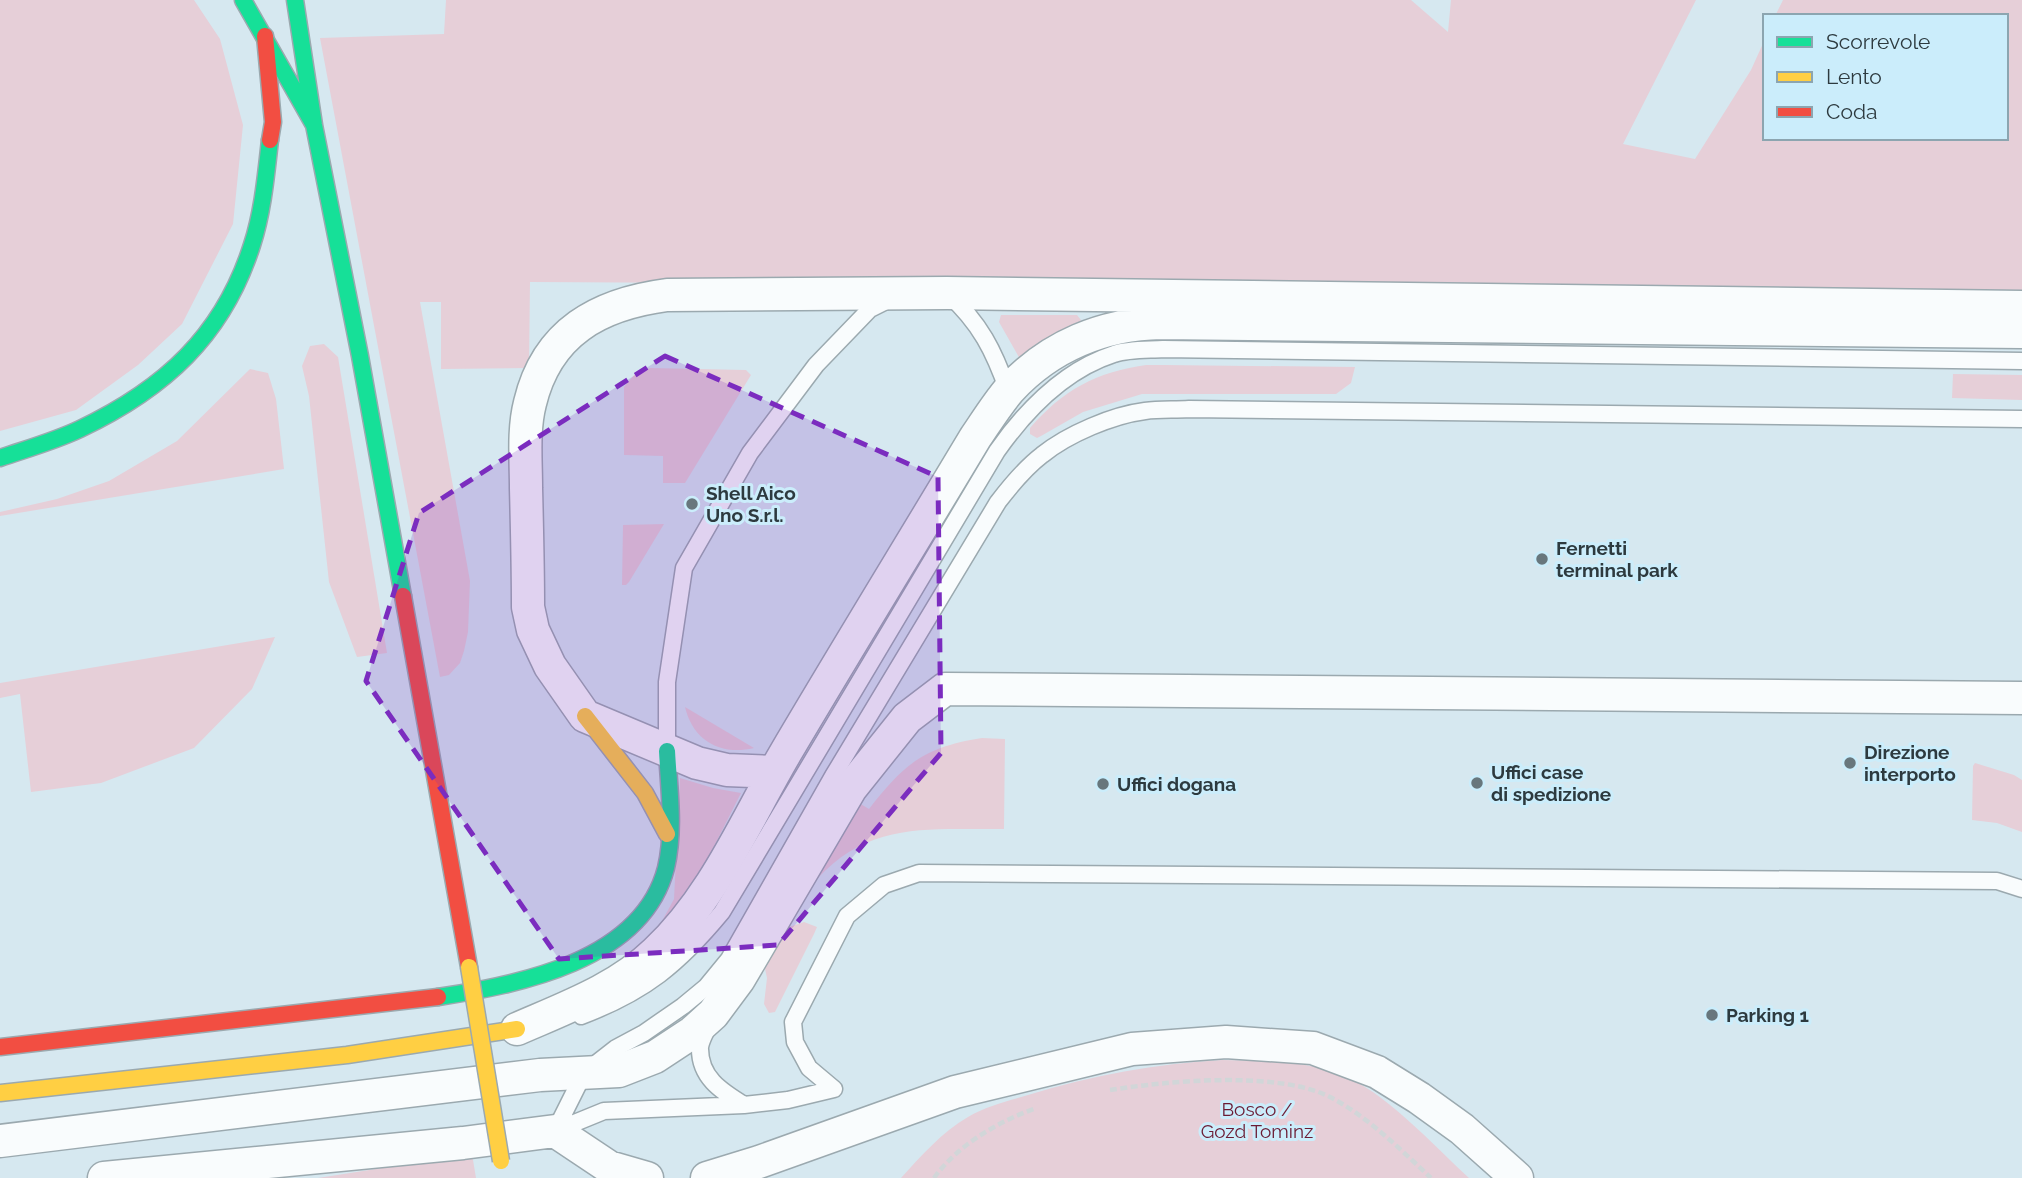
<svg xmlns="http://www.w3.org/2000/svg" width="2022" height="1178" font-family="Raleway,sans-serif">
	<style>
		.green { fill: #e6cfd8 }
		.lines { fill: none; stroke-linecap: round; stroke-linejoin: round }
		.lane-casing { stroke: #9ba9af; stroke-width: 19 }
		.street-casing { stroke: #9ba9af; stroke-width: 35 }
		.fast-casing { stroke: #9ba9af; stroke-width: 19 }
		.slow-casing { stroke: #9ba9af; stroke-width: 19 }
		.jam-casing { stroke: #9ba9af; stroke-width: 19 }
		.path { stroke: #d1d6d8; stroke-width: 4.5; stroke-dasharray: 7 3.5; stroke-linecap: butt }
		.lane { stroke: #f9fcfd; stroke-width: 16 }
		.street { stroke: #f9fcfd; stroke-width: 32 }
		.fast { stroke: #16e098; stroke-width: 16 }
		.slow { stroke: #ffcf43; stroke-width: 16 }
		.jam { stroke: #f24e42; stroke-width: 16 }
		.slow-bridge-casing { stroke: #9ba9af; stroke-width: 19; stroke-linecap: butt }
		.slow-bridge { stroke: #ffcf43; stroke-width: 16 }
		.marked { fill: #7b2cbf; fill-opacity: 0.2; stroke: #7b2cbf; stroke-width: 5; stroke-dasharray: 14 9; stroke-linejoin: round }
		.poi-dot { fill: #68777d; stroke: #cbedfb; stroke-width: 2.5 }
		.labels { text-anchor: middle; stroke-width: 6; stroke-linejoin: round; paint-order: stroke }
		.poi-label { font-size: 19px; font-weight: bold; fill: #2d3a3f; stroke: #cbedfb; text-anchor: start }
		.park-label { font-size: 19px; fill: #6b1b33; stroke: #cbedfb }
	</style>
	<rect width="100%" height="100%" fill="#d6e8f0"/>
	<path class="green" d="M0,0H194L220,39L243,125L233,224L182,324L138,365L76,410L0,431Z
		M446,0H1411L1448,32L1451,0H1696L1623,144L1695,159L1751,70L1765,39V138H2006V16H1775L1783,0H2022V290L530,282L529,368L441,369V302H420L470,581L468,632L464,651L460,663L449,675L440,677L320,38L444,34Z
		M1001,315H1077L1081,320L1079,323L1020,359L999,322Z
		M324,344L338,357L387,653L357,657L329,582L309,396L302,366L310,346Z
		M1146,365H1164L1355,367L1351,383L1336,394H1142L1083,412L1041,436L1037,438L1030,434V428C1063,390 1096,372 1146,365Z
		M650,368L746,370L751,375L685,483H663V456L624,455V387L634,375Z
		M250,369L268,373L276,399L284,469L0,516V512L57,499L109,481L177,441Z
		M1953,374L2022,375V400L1952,398Z
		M664,524L629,582L626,585H622L623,525Z
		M275,637L252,689L194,748L101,783L31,792L20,694L0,698V683Z
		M685,707L754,748C721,756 693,741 685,707Z
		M982,738L1005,739L1004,829C931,830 871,820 817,879L859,803L869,809C904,764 924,747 982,738Z
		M1975,763L2014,775L2022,780V832L1997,823L1972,820L1973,766Z
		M680,778L713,788L741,793L690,894L650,937L661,923L674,899Z
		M804,922L817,927L814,934L775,1012L769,1013L764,1004L767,978L763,959L783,929Z
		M1222,1060C1261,1061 1302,1060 1339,1074C1384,1090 1433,1145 1469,1178H901C921,1156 942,1132 968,1117C986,1106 1008,1101 1028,1095C1092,1075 1156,1064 1222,1060Z
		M472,1154L476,1178H318Z"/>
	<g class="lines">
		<g class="lane-casing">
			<path id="lane" d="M948,294C980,323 994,351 1008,391
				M667,751V682L684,568L750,453L816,365L870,309L888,300
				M581,1016C645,992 679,964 722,912L997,451C1026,410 1064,370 1114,354C1128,349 1148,350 1163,349L2022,361
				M708,1026C706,1032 701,1040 700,1047C699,1077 721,1091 744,1105
				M834,1089L788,1100L744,1105L604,1111L555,1131L584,1073L616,1048L644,1033L683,1006L706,987L729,959L833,776L998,502C1011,485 1025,468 1042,455C1068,434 1113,415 1145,411C1159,409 1174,410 1189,409L2022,419
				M834,1089L809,1068L795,1042L793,1022L847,916L884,885L919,873L1997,881L2022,889"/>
		</g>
		<g class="street-casing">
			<path id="street" d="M774,772L727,770L697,763L585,716L550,666L533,630L528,607C528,567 527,528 526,488C526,460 523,430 530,403C547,332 599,304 667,295L947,293L2022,307
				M517,1029C565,1008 618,989 656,952C714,898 746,820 786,752C848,647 912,543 975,438C986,422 997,404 1010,389C1050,346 1103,324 1161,323L2022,332
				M0,1141L540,1075L619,1071L655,1057L693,1032L713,1014L739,979L851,788L907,718L945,689L2022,698
				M104,1178L463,1143L555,1131L609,1167L647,1178
				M707,1178L759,1162L955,1092L1132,1049L1226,1042L1313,1048L1377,1072L1419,1098L1462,1129L1517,1178"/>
		</g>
		<g class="fast-casing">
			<path id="fast" d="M243,0L314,125
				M295,0L314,125L360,356L403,596
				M0,458C26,449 55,441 80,429C164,389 223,336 252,245C263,211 266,175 270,140
				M438,997C518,985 642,961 666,868C675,830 669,789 667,751"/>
		</g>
		<g class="slow-casing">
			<path id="slow" d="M585,716L645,793L667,834
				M0,1093L347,1055L517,1029"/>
		</g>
		<g class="jam-casing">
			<path id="jam" d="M265,36L273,122L270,140
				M403,596L469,967
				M0,1047L438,997"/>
		</g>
		<path class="path" d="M1110,1090C1167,1081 1280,1070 1332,1098C1369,1118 1400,1149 1431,1178
			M934,1178C957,1146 997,1122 1034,1109"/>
		<use href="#lane" class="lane"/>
		<use href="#street" class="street"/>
		<use href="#fast" class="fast"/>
		<use href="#slow" class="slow"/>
		<use href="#jam" class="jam"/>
		<g class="slow-bridge-casing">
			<path id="slow-bridge" d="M469,967L501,1161"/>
		</g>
		<use href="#slow-bridge" class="slow-bridge"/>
	</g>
	<path class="marked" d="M665,356L938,477L941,753L778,945L559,959L366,681L419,513Z"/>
	<g class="poi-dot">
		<circle cx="692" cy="504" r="7"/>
		<circle cx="1542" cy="559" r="7"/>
		<circle cx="1850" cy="763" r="7"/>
		<circle cx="1477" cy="783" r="7"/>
		<circle cx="1103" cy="784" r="7"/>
		<circle cx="1712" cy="1015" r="7"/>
	</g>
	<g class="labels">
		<g class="poi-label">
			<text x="706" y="500">Shell Aico<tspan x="706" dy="22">Uno S.r.l.</tspan></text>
			<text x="1556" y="555">Fernetti<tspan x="1556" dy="22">terminal park</tspan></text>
			<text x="1864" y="759">Direzione<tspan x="1864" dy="22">interporto</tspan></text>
			<text x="1491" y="779">Uffici case<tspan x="1491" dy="22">di spedizione</tspan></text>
			<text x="1117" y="791">Uffici dogana</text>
			<text x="1726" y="1022">Parking 1</text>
		</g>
		<g class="park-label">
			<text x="1257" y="1116">Bosco /<tspan x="1257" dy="22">Gozd Tominz</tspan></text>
		</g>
	</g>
	<rect x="1763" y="14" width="245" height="126" fill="#cbedfb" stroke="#8ca5b0" stroke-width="2"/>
	<rect x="1777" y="37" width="35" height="10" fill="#16e098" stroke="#8ca5b0" stroke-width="2"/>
	<text x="1826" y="49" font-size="21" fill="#2d3a3f">Scorrevole</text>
	<rect x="1777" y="72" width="35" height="10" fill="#ffcf43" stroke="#8ca5b0" stroke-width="2"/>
	<text x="1826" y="84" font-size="21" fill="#2d3a3f">Lento</text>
	<rect x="1777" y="107" width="35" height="10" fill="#f24e42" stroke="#8ca5b0" stroke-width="2"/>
	<text x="1826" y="119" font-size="21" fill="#2d3a3f">Coda</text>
</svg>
